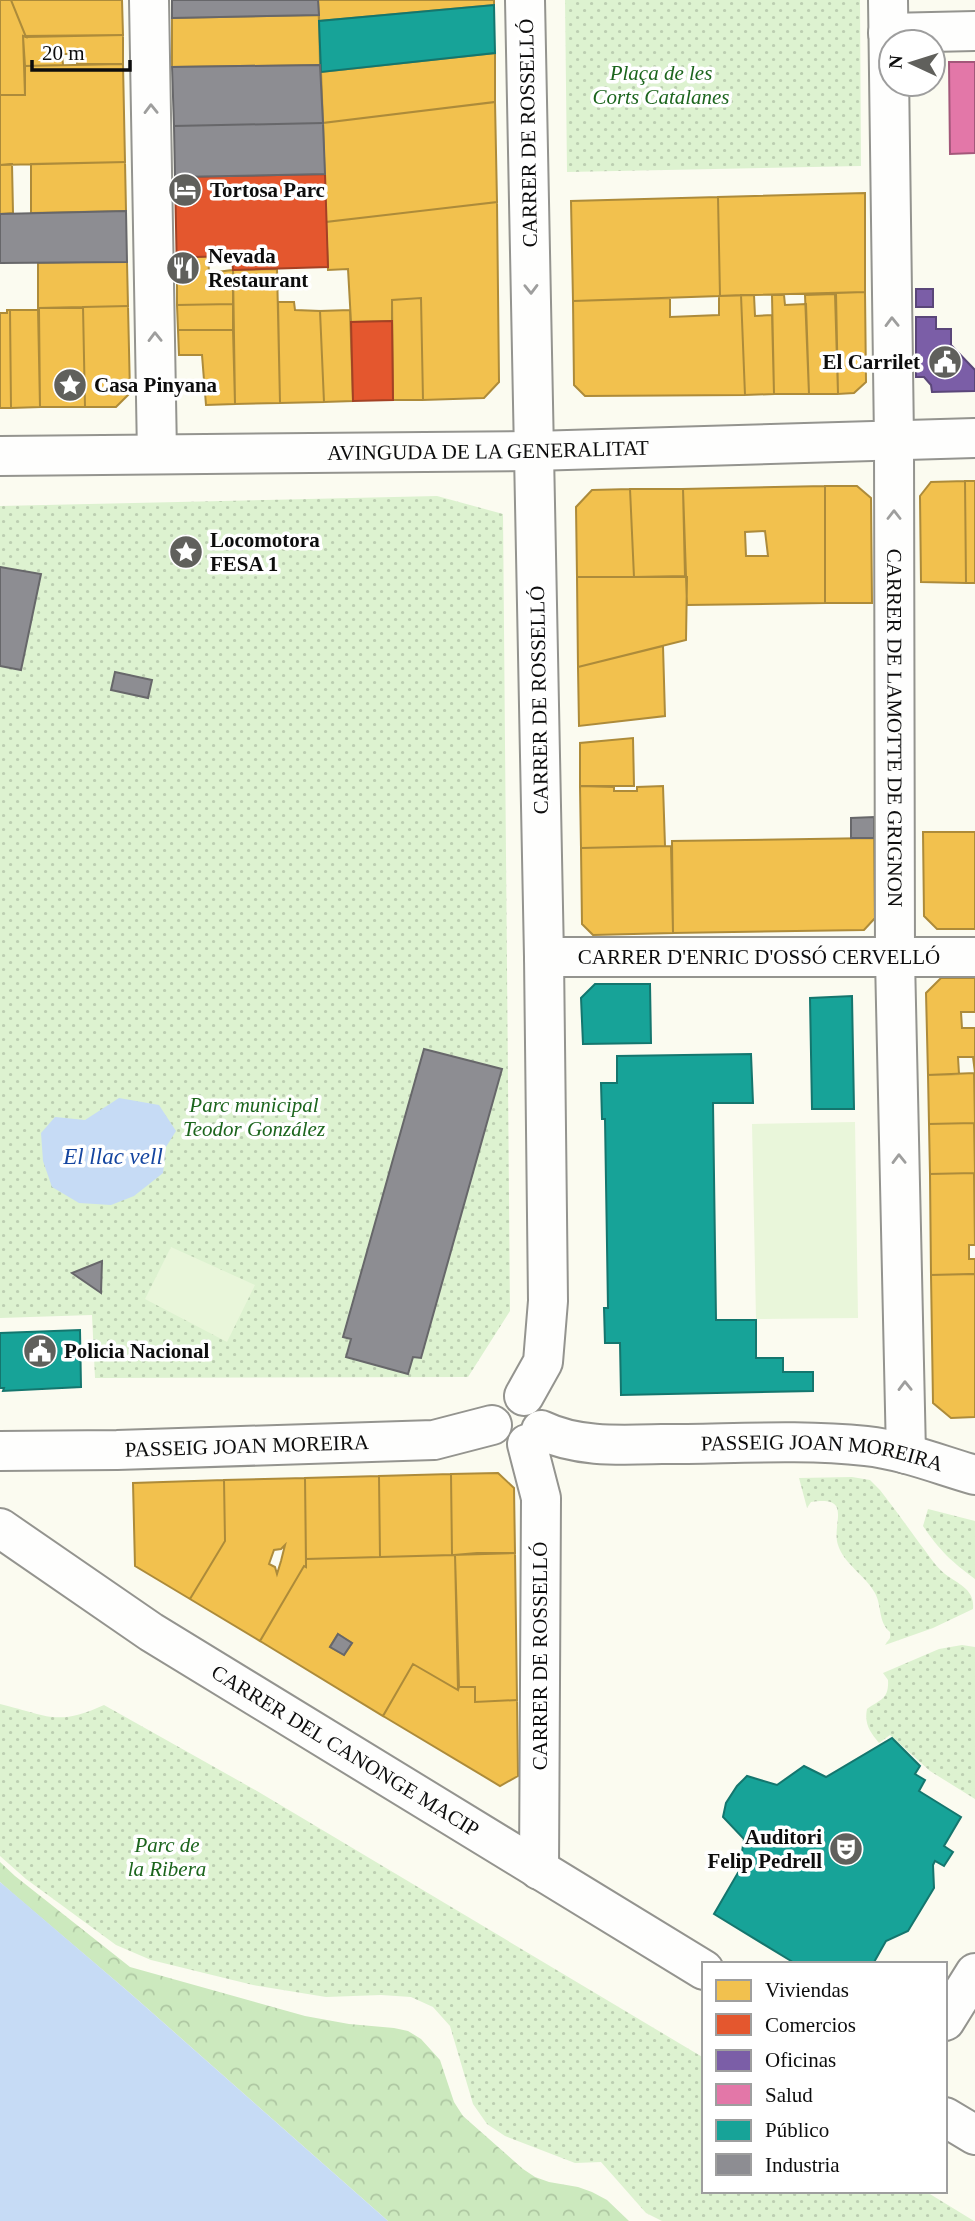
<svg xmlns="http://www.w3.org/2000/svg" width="975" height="2221" font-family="'Times New Roman',serif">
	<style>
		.forest { fill: url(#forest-crowns) }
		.park { fill: url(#park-dots) }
		.pitch { fill: #e9f6da }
		.water { fill: #c6dbf5 }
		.homes { fill: #f2c14e; stroke: #ad8b3a; stroke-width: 2; fill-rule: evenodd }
		.shops { fill: #e4572e; stroke: #a44124; stroke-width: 2 }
		.offices { fill: #7b5ea7; stroke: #5a4679; stroke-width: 2 }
		.health { fill: #e377a8; stroke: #a3577a; stroke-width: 2 }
		.public { fill: #17a398; stroke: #14766e; stroke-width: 2 }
		.industry { fill: #8d8d92; stroke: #67676a; stroke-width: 2 }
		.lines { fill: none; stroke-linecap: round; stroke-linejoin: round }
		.minor-casing { stroke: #94948f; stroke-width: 42 }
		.minor { stroke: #fefefd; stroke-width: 38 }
		.oneway { stroke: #9e9e9d }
		.labels { text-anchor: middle; stroke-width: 7; stroke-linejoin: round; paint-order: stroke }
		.park-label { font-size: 21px; font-style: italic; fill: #1c651d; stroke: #fff }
		.street-label { font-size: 21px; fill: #0d0d0d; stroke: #fff }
		.poi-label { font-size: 21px; font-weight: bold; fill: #0d0d0d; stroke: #fff; text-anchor: start }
		.water-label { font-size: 23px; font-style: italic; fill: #1445a0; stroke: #fff }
	</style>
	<defs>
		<pattern id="forest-crowns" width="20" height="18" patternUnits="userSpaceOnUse" patternTransform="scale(1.75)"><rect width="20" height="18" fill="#cce9be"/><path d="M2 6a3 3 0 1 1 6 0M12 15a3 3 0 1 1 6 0" fill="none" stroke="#aec7a2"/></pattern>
		<pattern id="park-dots" width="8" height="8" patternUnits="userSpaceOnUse" patternTransform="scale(1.75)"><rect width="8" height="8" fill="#ddf2d0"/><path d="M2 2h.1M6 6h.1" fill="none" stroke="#bcceb1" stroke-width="1.8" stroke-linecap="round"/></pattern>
	</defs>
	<rect width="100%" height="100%" fill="#fbfbf0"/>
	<path class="forest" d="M0,1862L15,1876L130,1967L305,2016L349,2024L394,2028L408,2031L421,2039L440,2060L454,2102L463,2116L523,2169L535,2177L549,2182L578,2187L592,2192L607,2200L629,2221H388L131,1994L11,1892L0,1882Z"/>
	<path class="park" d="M565,0H860L861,166L567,172Z
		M437,496L503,514L510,1311L468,1377L95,1378L92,1315L0,1318V506Z
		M852,1477L870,1480L880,1490C894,1508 907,1526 920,1544C928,1554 935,1566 945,1574C958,1584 975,1589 973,1609L933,1628L885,1645L890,1638V1632C878,1622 882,1606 875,1593C865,1575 844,1564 838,1545C831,1524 854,1495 811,1502L807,1508L799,1478Z
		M928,1509L975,1521V1579C952,1562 939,1550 923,1526Z
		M962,1645L975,1647V1799L930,1771L890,1735L879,1743C870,1732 864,1724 867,1709C881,1699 889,1699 888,1680L883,1673L939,1649Z
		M0,1704C46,1715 57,1727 104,1705L257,1791L704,2058V2191H925L974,2221H662L646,2213L601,2162L575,2163L505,2136L487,2124L473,2104L450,2026L433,2007L411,1997L381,1995L326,1997L253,1985L151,1960L116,1945L26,1879L0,1856Z"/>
	<path class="pitch" d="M855,1122L858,1318L756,1319L752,1124Z
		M171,1247L255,1285L227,1342L145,1299Z"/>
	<path class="water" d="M119,1098L159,1105L176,1131L166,1147L163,1173L134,1196L111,1205L79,1203L52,1187L43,1161L41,1133L55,1117L85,1120Z
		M0,1882L131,1994L388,2221H0Z"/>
	<path class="homes" d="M0,0H11L26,37L23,36L25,95H0Z
		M11,0H122L123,35L26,37Z
		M318,0H494V5L319,21Z
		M319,15L320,65L172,67V18Z
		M123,35V64H77V54H62L63,65L25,66L23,36Z
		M495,53V102L323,123L321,72Z
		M123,64L125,162L0,165V95H25V66Z
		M495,102L497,202L326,222L323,123Z
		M125,162L126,211L31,213V164Z
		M12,164L13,213L0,214V165Z
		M865,193V292L720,296L718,197Z
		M718,197L720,296L573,301L571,201Z
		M497,202L499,382L484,398L423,400L421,298L392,300V321L351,322L348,269L328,270L326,222Z
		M208,256L209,273L233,270V304L177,305V275L195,274L194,257Z
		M81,262H127L128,306L38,308V263Z
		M277,269L280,403L235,404L233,270Z
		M865,292L866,382L854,393L838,394L836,293Z
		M835,294L838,394H809L805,295Z
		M741,295H754L755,316L772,315L774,394L745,395Z
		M741,295L745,395L585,396L574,385L573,301L670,298V317L719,315V296Z
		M772,295H784L785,305L806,304L809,394H774Z
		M421,298L423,400H393L392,300Z
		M278,302H294L295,310L320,311L324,402L280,403Z
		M233,304V330H178L177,305Z
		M128,306L130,393L116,407H85L83,307Z
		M83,307L85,407H40L38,308Z
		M7,310H10L11,408H0V313H7Z
		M10,310H39L40,407L11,408Z
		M350,310L353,401L324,402L320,311Z
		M178,330H233L235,404L206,405L202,355H179Z
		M965,481H975V583H966Z
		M965,481L966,583L921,582L920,496L931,482Z
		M825,486V603L687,605L683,489ZM765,531L768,556H746L745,532Z
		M825,486H857L871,498L872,603H825Z
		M630,489L634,577H577L576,507L592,490Z
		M630,489H683L685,576L634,577Z
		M577,577H687L686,640L578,667Z
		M663,646L665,716L579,726L578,667Z
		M633,738L634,786H580V743Z
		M580,786L614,787V791H637V787L663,786L665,846L581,848Z
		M923,832H975V929H937L924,916Z
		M874,838L875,918L864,930L673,933L672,841Z
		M671,846L673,933L593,935L582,924L581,848Z
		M941,978H975V1012H961L962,1028H975V1073L973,1057H958L959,1074L928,1075L926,993Z
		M974,1073L975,1123L929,1124L928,1075Z
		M974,1123L975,1173L930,1174L929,1124Z
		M974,1173L975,1245H969V1259H975V1274L931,1275L930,1174Z
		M969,1274H975V1417L951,1418L933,1403L931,1275Z
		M498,1473L514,1488L515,1553L452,1555L451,1474Z
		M451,1474L452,1555L380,1557L379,1476Z
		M379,1476L380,1557L306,1559L305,1478Z
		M305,1478L306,1567L304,1566L260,1641L190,1599L225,1541L224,1480ZM285,1545L281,1561L277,1574L275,1567L269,1564L274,1550L281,1549Z
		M224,1480L225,1541L190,1599L135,1566L133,1483Z
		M477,1553H515L517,1700L475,1702V1687H459L455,1555Z
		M455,1555L458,1690L413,1664L383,1716L260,1641L304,1566L306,1567V1559ZM338,1634L352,1643L344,1655L330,1647Z
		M413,1664L458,1690L459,1687H475V1702L517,1700L518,1776L500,1786L383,1716Z"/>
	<path class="shops" d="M325,174L328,267L233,270L232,256L194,257L195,274L177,275L175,177Z
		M392,321L393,400L353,401L351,322Z"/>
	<path class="offices" d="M916,289H933V307H916Z
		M916,317H936V329H951V345L975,370V391L932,392L931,385L924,377H916Z"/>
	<path class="health" d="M949,62H975V153L950,154Z"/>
	<path class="public" d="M494,5L495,53L321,72L319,21Z
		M595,984H650L651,1043L583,1044L581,998Z
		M852,996L854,1109H812L810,998Z
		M751,1054L753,1103H713L716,1320H756V1358H783V1372H813V1391L621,1395L620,1343H605L604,1308H608L605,1119H602L601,1083H617V1056Z
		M80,1330L81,1387L3,1391L4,1388H0V1333Z
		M892,1738L920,1766L915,1774L925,1780L919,1791L961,1817L944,1846L953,1852L944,1866L935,1861L933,1865L934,1888L908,1931L886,1941L873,1964L802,1962L796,1964L714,1914L739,1871L744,1839L723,1817L726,1803L737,1786L747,1776L777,1785L804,1766L826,1777Z"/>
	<path class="industry" d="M172,0H318L319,15L172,18Z
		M320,65L323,123L174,126L172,67Z
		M323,123L325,174L175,177L174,126Z
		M126,211L127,262L0,263V214Z
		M0,567L41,574L21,670L0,666Z
		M115,672L152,680L148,698L111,690Z
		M874,817V838H851V818Z
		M424,1049L502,1069L421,1358L413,1357L408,1374L346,1357L351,1339L343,1337Z
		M102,1261L101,1293L72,1273Z
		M338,1634L352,1643L344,1655L330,1647Z"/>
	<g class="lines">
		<g class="minor-casing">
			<g id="minor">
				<path d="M149,0L157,454"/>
				<path id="s1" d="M888,0L894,440L895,959L906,1454"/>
				<path d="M888,33L975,31"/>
				<path id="s2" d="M0,456L533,451L975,438"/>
				<path id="s3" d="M544,957H975"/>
				<path d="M524,1396L543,1362L548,1301L544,957L525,0"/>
				<path id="s4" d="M541,1430C578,1448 622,1445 662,1444C730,1444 799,1439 866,1446C903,1450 940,1465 975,1475"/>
				<path d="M527,1444L541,1498L539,1870"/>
				<path id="s5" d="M0,1451L117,1450L434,1440L492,1425"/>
				<path id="s6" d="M0,1528L151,1632L704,1970"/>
				<path d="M945,2021L975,1973"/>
				<path d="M945,2117L975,2135"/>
			</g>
		</g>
		<use href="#minor" class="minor"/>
	</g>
	<defs><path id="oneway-chevron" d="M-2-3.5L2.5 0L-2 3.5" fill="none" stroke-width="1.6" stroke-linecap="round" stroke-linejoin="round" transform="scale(1.75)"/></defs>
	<g class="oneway">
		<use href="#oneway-chevron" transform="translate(151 109) rotate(-91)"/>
		<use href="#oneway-chevron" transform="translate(531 289) rotate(89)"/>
		<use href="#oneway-chevron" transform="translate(892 322) rotate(-91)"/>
		<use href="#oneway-chevron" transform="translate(155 337) rotate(-91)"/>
		<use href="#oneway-chevron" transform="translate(894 515) rotate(-90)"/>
		<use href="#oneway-chevron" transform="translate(899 1159) rotate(-91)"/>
		<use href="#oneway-chevron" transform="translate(905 1386) rotate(-91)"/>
	</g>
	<defs>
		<g id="hotel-disc" transform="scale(1.75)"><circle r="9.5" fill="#60605c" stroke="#fff"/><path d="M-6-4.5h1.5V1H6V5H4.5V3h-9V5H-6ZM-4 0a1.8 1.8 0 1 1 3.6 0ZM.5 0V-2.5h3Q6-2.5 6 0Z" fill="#fff"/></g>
		<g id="restaurant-disc" transform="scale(1.75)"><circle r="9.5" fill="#60605c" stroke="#fff"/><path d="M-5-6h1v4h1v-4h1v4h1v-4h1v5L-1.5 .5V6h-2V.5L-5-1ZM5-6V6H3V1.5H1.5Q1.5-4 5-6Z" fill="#fff"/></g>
		<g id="civic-disc" transform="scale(1.75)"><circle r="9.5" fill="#60605c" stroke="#fff"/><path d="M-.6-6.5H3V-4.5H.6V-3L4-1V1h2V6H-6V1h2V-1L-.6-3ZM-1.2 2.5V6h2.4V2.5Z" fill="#fff"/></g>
		<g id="sight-disc" transform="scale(1.75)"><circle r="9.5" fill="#60605c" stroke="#fff"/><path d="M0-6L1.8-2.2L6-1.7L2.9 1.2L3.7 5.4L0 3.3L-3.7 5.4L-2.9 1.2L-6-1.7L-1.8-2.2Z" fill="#fff"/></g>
		<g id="theatre-disc" transform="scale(1.75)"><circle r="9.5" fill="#60605c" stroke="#fff"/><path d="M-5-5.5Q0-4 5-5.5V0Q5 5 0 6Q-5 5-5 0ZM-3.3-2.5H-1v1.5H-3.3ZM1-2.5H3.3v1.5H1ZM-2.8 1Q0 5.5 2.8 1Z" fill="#fff"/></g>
	</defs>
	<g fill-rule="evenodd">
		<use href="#hotel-disc" x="185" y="190"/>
		<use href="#restaurant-disc" x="183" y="268"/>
		<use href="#civic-disc" x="945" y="362"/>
		<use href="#sight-disc" x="70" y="385"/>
		<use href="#sight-disc" x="186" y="552"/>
		<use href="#civic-disc" x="40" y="1351"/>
		<use href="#theatre-disc" x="846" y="1849"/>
	</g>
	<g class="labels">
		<g class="park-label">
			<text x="661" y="80">Plaça de les<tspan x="661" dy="24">Corts Catalanes</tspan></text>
			<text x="254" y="1112">Parc municipal<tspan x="254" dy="24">Teodor González</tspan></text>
			<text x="167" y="1852">Parc de<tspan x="167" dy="24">la Ribera</tspan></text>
		</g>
		<g class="street-label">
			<text transform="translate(528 133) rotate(-91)" y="7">CARRER DE ROSSELLÓ</text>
			<text dy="7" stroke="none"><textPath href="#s2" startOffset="488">AVINGUDA DE LA GENERALITAT</textPath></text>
			<text transform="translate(539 700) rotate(-91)" y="7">CARRER DE ROSSELLÓ</text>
			<text dy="7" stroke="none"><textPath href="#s1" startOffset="728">CARRER DE LAMOTTE DE GRIGNON</textPath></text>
			<text dy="7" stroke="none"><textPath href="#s3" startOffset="215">CARRER D'ENRIC D'OSSÓ CERVELLÓ</textPath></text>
			<text dy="7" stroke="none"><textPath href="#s5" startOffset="247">PASSEIG JOAN MOREIRA</textPath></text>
			<text dy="7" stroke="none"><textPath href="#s4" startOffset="284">PASSEIG JOAN MOREIRA</textPath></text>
			<text transform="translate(540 1656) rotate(-90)" y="7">CARRER DE ROSSELLÓ</text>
			<text dy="7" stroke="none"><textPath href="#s6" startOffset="411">CARRER DEL CANONGE MACIP</textPath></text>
		</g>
		<g class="poi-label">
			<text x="210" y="197">Tortosa Parc</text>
			<text x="208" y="263">Nevada<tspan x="208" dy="24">Restaurant</tspan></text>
			<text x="920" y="369" text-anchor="end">El Carrilet</text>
			<text x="94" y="392">Casa Pinyana</text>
			<text x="210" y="547">Locomotora<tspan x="210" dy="24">FESA 1</tspan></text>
			<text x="64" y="1358">Policia Nacional</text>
			<text x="822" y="1844" text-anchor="end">Auditori<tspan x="822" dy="24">Felip Pedrell</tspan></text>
		</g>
		<g class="water-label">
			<text x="113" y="1164">El llac vell</text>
		</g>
	</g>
	<rect x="702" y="1962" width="245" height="231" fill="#ffffff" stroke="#9e9e9e" stroke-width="2"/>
	<rect x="716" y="1980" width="35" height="21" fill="#f2c14e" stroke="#9e9e9e" stroke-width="2"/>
	<text x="765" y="1997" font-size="21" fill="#0d0d0d">Viviendas</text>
	<rect x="716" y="2014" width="35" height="21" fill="#e4572e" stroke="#9e9e9e" stroke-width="2"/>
	<text x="765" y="2032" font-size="21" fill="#0d0d0d">Comercios</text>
	<rect x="716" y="2050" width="35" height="21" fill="#7b5ea7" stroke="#9e9e9e" stroke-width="2"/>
	<text x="765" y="2067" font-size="21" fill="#0d0d0d">Oficinas</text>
	<rect x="716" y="2084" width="35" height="21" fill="#e377a8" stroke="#9e9e9e" stroke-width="2"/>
	<text x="765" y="2102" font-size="21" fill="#0d0d0d">Salud</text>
	<rect x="716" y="2120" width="35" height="21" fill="#17a398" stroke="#9e9e9e" stroke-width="2"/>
	<text x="765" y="2137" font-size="21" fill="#0d0d0d">Público</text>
	<rect x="716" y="2154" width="35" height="21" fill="#8d8d92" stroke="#9e9e9e" stroke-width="2"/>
	<text x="765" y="2172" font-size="21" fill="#0d0d0d">Industria</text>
	<g transform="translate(912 63) rotate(274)"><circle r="33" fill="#ffffff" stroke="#9e9e9e" stroke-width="2"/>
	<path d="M0-5L12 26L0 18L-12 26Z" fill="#60605c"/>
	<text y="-10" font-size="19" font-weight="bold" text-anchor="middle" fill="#0d0d0d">N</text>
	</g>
	<path d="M32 60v10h98v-10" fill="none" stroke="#0d0d0d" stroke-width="3.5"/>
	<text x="42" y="60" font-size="21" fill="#0d0d0d" stroke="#ffffff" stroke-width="5" paint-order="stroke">20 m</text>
</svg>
